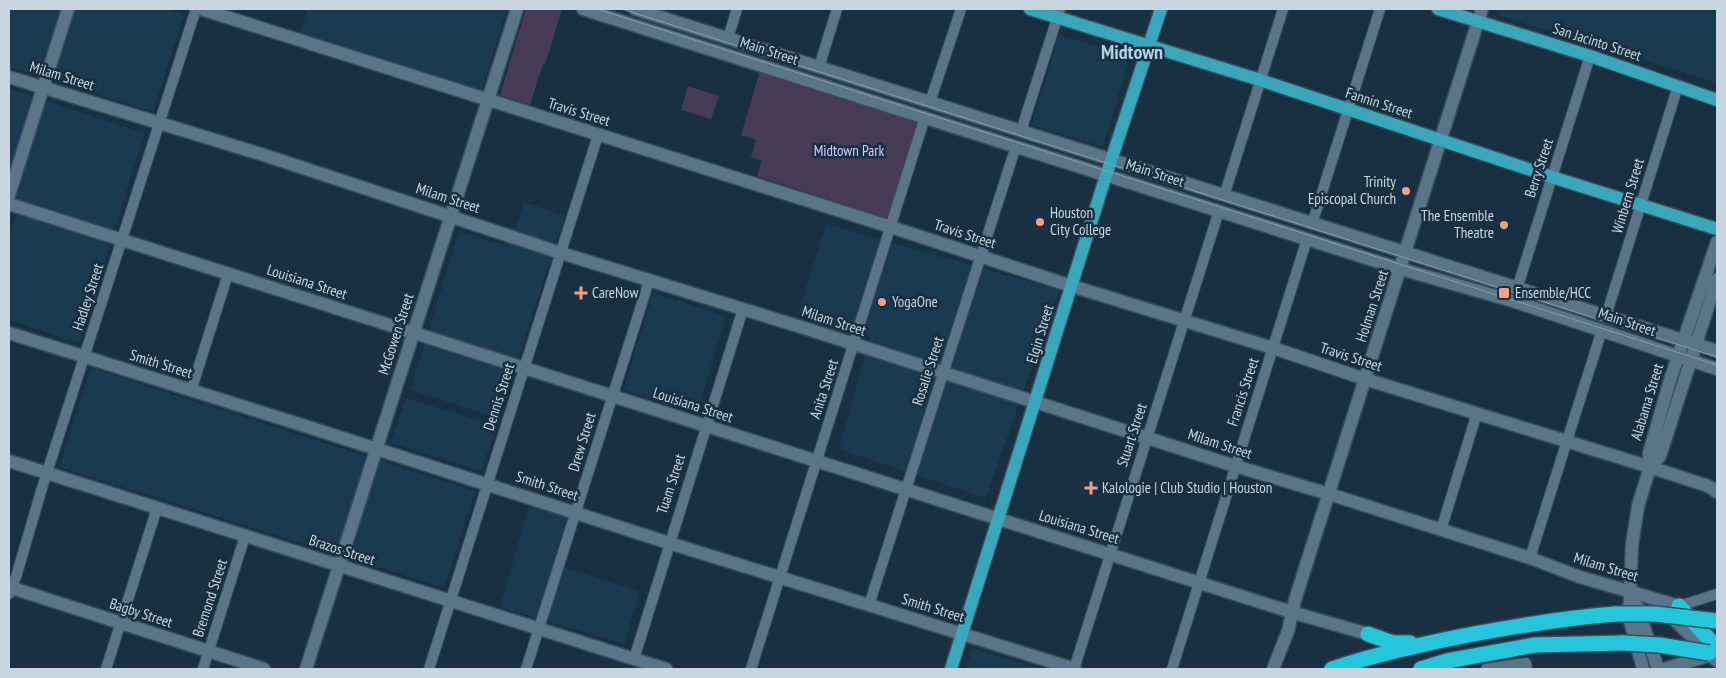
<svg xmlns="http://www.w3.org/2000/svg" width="1726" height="678" font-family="'PT Sans Narrow',sans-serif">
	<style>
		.built { fill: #1a3a50 }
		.green { fill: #463b56 }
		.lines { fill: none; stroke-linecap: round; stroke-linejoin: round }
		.street-casing { stroke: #394d5c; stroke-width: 12 }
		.secondary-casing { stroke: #394d5c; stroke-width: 15 }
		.primary-casing { stroke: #394d5c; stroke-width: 15 }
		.highway-casing { stroke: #394d5c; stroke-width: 18 }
		.street { stroke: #5a7588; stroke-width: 10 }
		.secondary { stroke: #5a7588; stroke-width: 12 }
		.primary { stroke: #3aa6ba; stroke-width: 12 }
		.highway { stroke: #25c6dc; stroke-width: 15 }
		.tram { stroke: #8a9ba9; stroke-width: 1 }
		.highway-bridge-casing { stroke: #394d5c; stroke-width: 18; stroke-linecap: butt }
		.highway-bridge { stroke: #25c6dc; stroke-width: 15 }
		.poi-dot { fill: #f49e87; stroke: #183041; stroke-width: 2 }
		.labels { text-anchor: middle; stroke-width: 5; stroke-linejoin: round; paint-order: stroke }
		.street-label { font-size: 15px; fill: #c8d6e1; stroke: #183041 }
		.park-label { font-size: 15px; fill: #dfcbfe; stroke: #183041 }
		.poi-label { font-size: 15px; fill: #c8d6e1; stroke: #183041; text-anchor: start }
		.district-label { font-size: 20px; font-weight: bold; fill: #b3d0e6; stroke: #183041 }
	</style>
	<rect width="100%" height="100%" fill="#183041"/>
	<path class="built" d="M9,9H166L184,15L153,112L9,67Z
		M308,9H507L481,92L299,36Z
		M1496,9H1717V83L1497,15Z
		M1059,35L1130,57L1103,147L1031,125Z
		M9,89L145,133L79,343L9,320V238L21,200L9,196Z
		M524,202L565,216L499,418L410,390L459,232L509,247Z
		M826,224L1059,290L986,498L839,449L870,336L798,314Z
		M653,293L726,316L697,413L623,390Z
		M91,368L475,491L444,588L59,467Z
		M406,398L497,426L481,471L390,443Z
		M529,506L567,517L553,564L640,591L624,644L500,607Z
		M972,648L1039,669H966Z"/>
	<path class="green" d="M526,9H562L545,65L543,64L530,105L500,95Z
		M761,67L918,122V126L889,217H883L757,176L762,161L751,157L756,140L741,135Z
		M688,86L719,96L711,119L681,110Z"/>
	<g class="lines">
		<g class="street-casing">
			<path id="street" d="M728,38L737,9
				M819,67L837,9
				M930,102L961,9
				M1021,131L1060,9
				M1224,196L1283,9
				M1312,224L1380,9
				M1517,289L1590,56
				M1606,316L1678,86
				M191,391L228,274
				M1441,530L1477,413
				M1530,558L1602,330
				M9,594L16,577L42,488L196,9
				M869,605L1016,146
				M1679,606L1717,594
				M634,659L743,309
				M106,669L157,508
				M203,669L245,536
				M429,669L598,135
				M526,669L649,281
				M751,669L925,117
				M1074,669L1219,211
				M1172,669L1307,239
				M1486,669L1526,663L1527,669"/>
		</g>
		<g class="secondary-casing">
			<path id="secondary" d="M201,9L891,227L1062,283L1273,348L1365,379L1650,467L1708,486L1717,492
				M583,9L1401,269L1513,301L1717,369
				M635,9L1717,351
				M9,77L267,156L561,253L801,327L1235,466L1329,494L1530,558L1580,577L1679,606
				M9,195L68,9
				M9,204L1291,612L1368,634
				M9,333L302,425L669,543L1075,669
				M9,461L666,669
				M1650,467L1660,456L1717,279
				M9,587L264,669
				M1637,606L1658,669
				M1667,613L1717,661
				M306,669L517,9
				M1273,669L1288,631L1295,600L1482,9
				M1643,669L1629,617L1632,545L1638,506L1650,467L1649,453L1671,377L1717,242
				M1664,669L1711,655"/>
		</g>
		<g class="primary-casing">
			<path id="primary" d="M1030,9L1260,80L1552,177L1717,229
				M1438,9L1590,56L1717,100
				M951,669L1103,185L1161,9"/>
		</g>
		<g class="highway-casing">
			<path id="highway" d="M1679,606L1717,648
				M1368,634L1393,643H1410
				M1332,669C1373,655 1416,646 1458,637C1510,627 1563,618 1616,614
				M1421,669L1447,661L1535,645L1623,643"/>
		</g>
		<use href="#street" class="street"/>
		<use href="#secondary" class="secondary"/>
		<use href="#primary" class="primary"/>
		<use href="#highway" class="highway"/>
		<path class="tram" d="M597,9L1717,365
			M622,9L1717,357"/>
		<g class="highway-bridge-casing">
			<path id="highway-bridge" d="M1616,614H1655L1717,621
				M1623,643L1659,645L1709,653"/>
		</g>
		<use href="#highway-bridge" class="highway-bridge"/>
	</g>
	<g class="poi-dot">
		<circle cx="1406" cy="191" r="5"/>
		<circle cx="1040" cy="222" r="5"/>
		<circle cx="1504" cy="225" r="5"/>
		<path d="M578.5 285.5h5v5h5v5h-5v5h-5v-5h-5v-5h5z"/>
		<rect x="1498" y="287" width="12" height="12" rx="2.5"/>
		<circle cx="882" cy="302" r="5"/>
		<path d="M1088.5 480.5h5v5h5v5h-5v5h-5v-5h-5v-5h5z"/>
	</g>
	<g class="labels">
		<g class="street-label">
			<text transform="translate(1597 42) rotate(18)" y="5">San Jacinto Street</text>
			<text transform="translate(769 51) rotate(18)" y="5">Main Street</text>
			<text transform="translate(62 76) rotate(17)" y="5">Milam Street</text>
			<text transform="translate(1379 103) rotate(18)" y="5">Fannin Street</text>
			<text transform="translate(579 112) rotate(17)" y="5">Travis Street</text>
			<text transform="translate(1539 168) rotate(-72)" y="5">Berry Street</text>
			<text transform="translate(1155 173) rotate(18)" y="5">Main Street</text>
			<text transform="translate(1628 196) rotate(-73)" y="5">Winbern Street</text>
			<text transform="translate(448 198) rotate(18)" y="5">Milam Street</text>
			<text transform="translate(965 234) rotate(18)" y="5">Travis Street</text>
			<text transform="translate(307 282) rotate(18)" y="5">Louisiana Street</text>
			<text transform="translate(88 297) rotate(-72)" y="5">Hadley Street</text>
			<text transform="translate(1372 306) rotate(-72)" y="5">Holman Street</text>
			<text transform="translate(834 321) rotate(18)" y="5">Milam Street</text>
			<text transform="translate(1627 322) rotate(19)" y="5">Main Street</text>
			<text transform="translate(396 334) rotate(-72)" y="5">McGowen Street</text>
			<text transform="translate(1040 334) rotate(-73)" y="5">Elgin Street</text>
			<text transform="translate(1351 357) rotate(18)" y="5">Travis Street</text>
			<text transform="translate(161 364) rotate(17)" y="5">Smith Street</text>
			<text transform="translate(928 371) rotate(-72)" y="5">Rosalie Street</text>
			<text transform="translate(824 389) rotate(-72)" y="5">Anita Street</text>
			<text transform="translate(1243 392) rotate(-72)" y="5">Francis Street</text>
			<text transform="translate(499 397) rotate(-72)" y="5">Dennis Street</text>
			<text transform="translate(1647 402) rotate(-73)" y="5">Alabama Street</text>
			<text transform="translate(693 405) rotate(18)" y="5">Louisiana Street</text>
			<text transform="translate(1132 435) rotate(-72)" y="5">Stuart Street</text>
			<text transform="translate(582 442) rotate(-73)" y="5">Drew Street</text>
			<text transform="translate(1220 444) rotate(18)" y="5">Milam Street</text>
			<text transform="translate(671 484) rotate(-72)" y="5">Tuam Street</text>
			<text transform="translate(547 486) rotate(18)" y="5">Smith Street</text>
			<text transform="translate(1079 527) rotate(17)" y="5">Louisiana Street</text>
			<text transform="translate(342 550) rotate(18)" y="5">Brazos Street</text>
			<text transform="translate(1606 567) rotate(17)" y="5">Milam Street</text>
			<text transform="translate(210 598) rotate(-72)" y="5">Bremond Street</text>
			<text transform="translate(933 608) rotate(17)" y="5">Smith Street</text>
			<text transform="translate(141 613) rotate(18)" y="5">Bagby Street</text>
		</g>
		<g class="park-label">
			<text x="849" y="156">Midtown Park</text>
		</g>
		<g class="poi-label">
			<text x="1396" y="187" text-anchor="end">Trinity<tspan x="1396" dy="17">Episcopal Church</tspan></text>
			<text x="1050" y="218">Houston<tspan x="1050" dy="17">City College</tspan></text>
			<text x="1494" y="221" text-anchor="end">The Ensemble<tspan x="1494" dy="17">Theatre</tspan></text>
			<text x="592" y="298">CareNow</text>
			<text x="1515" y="298">Ensemble/HCC</text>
			<text x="892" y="307">YogaOne</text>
			<text x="1102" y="493">Kalologie | Club Studio | Houston</text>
		</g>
		<g class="district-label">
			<text x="1132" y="59">Midtown</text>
		</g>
	</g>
	<rect width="1726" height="678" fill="none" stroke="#c8d6e1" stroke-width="20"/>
</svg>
